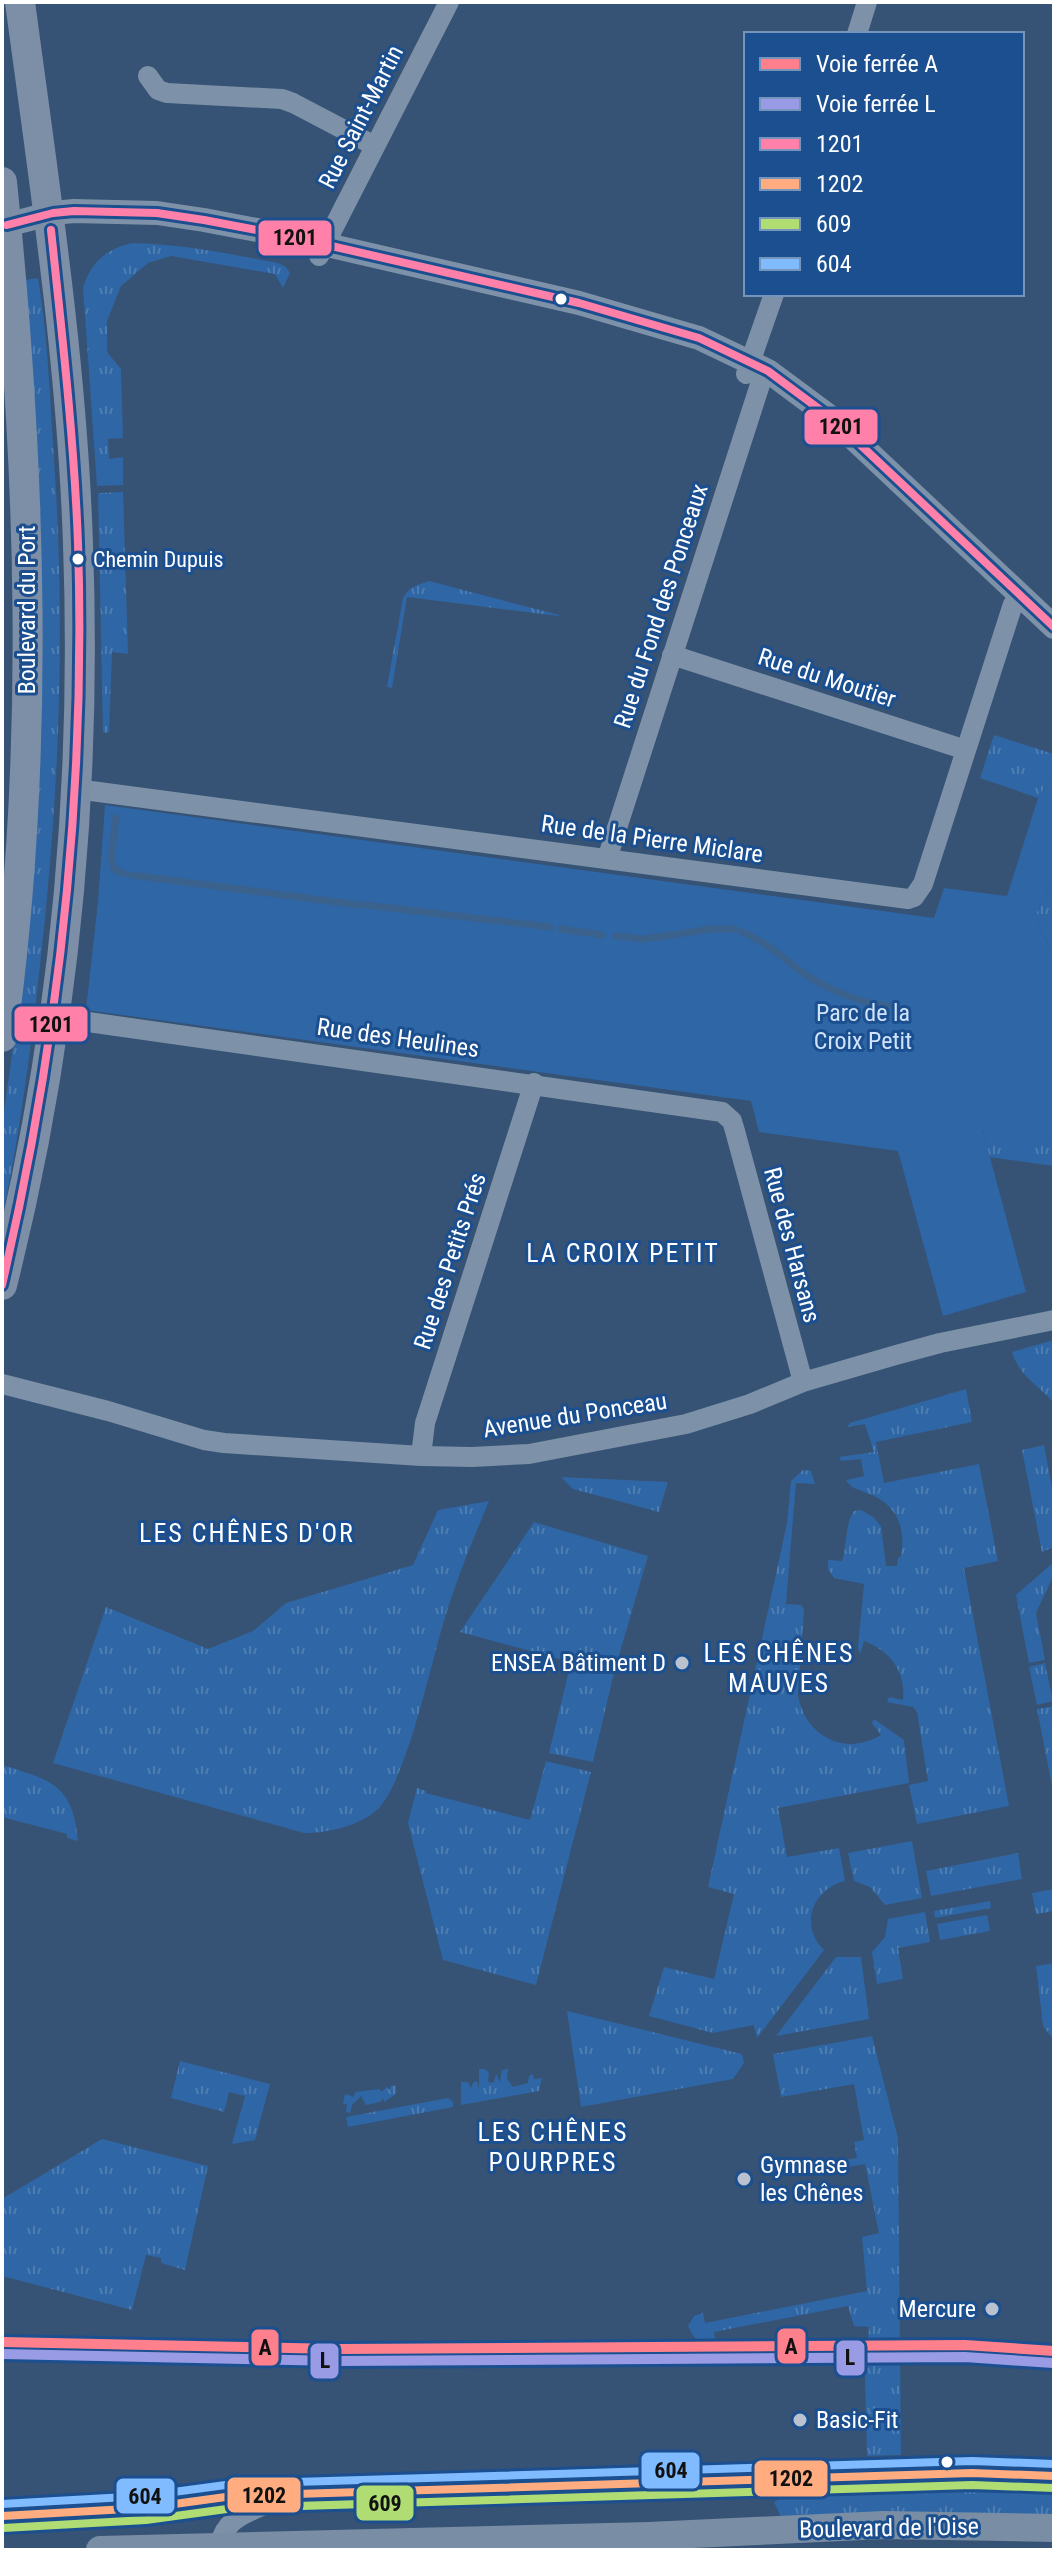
<svg xmlns="http://www.w3.org/2000/svg" width="1056" height="2552" font-family="'Roboto Condensed',sans-serif">
	<style>
		.grass { fill: url(#grass-tufts) }
		.park { fill: #2f66a5 }
		.lines { fill: none; stroke-linecap: round; stroke-linejoin: round }
		.stream { stroke: #3b618d; stroke-width: 7 }
		.minor { stroke: #7d92a8; stroke-width: 20 }
		.tertiary { stroke: #7d92a8; stroke-width: 24 }
		.secondary { stroke: #798da4; stroke-width: 28 }
		.primary { stroke: #7d8ea7; stroke-width: 30 }
		.bus-1-casing { stroke: #1b4f8f; stroke-width: 14 }
		.bus-2-casing { stroke: #1b4f8f; stroke-width: 14 }
		.bus-3-casing { stroke: #1b4f8f; stroke-width: 14 }
		.bus-4-casing { stroke: #1b4f8f; stroke-width: 14 }
		.bus-1 { stroke: #ff80a8; stroke-width: 8 }
		.bus-2 { stroke: #ffac80; stroke-width: 8 }
		.bus-3 { stroke: #afdd74; stroke-width: 8 }
		.bus-4 { stroke: #80bbff; stroke-width: 8 }
		.rail-1-casing { stroke: #1b4f8f; stroke-width: 16 }
		.rail-2-casing { stroke: #1b4f8f; stroke-width: 16 }
		.rail-1 { stroke: #ff808d; stroke-width: 10 }
		.rail-2 { stroke: #999be5; stroke-width: 10 }
		.bus-dot { fill: #fff; stroke: #1b4f8f; stroke-width: 3 }
		.poi-dot { fill: #b9c2ce; stroke: #1b4f8f; stroke-width: 3 }
		.labels { text-anchor: middle; stroke-width: 6; stroke-linejoin: round; paint-order: stroke }
		.bus-label { font-size: 22px; fill: #fff; stroke: #1b4f8f; text-anchor: start }
		.street-label { font-size: 24px; fill: #fff; stroke: #1b4f8f }
		.park-label { font-size: 24px; fill: #cfe3fa; stroke: #1b4f8f }
		.poi-label { font-size: 24px; fill: #fff; stroke: #1b4f8f; text-anchor: end }
		.neighbourhood-label { font-size: 26px; letter-spacing: 2px; fill: #fff; stroke: #1b4f8f }
		.line-badge { stroke: #1b4f8f; stroke-width: 3 }
		.pale-badge-label { font-size: 22px; text-anchor: middle; font-weight: bold; fill: #111 }
	</style>
	<defs>
		<pattern id="grass-tufts" width="24" height="20" patternUnits="userSpaceOnUse" patternTransform="scale(2)"><rect width="24" height="20" fill="#2f66a5"/><path d="M3 7l-1-3M5 7V3M7 7l1-3M15 17l-1-3M17 17v-4M19 17l1-3" fill="none" stroke="#4e7db2"/></pattern>
	</defs>
	<rect width="100%" height="100%" fill="#365274"/>
	<path class="grass" d="M132,243C182,244 230,254 278,263L286,267L290,273L283,288L275,274L171,256L148,263L121,286L107,321V352L121,369L123,438L108,439L109,459L123,457V485L97,486L83,288C91,262 106,249 132,243Z
		M38,278C48,337 50,400 54,459C66,631 59,803 39,974C30,1056 19,1138 2,1219V1125L25,963V280Z
		M123,492L128,654L112,652L109,732L103,733L98,493Z
		M429,581L559,615V616L407,597L392,688L387,687L403,598C409,587 417,585 429,581Z
		M994,735L1054,754V772L1038,798L980,778Z
		M1054,881V958L1035,915Z
		M983,1130L1054,1140V1166L989,1157Z
		M1054,1340V1403C1038,1385 1019,1376 1012,1352Z
		M966,1389L972,1422L876,1442L884,1483L979,1464L998,1561L964,1568L1009,1806L917,1824L909,1785L928,1781L917,1712L913,1707L887,1702L889,1697L903,1700C906,1671 890,1651 864,1641L860,1655L858,1647L864,1584L834,1578L828,1569V1560L842,1561C847,1547 845,1523 854,1511L861,1510L873,1517L881,1526L886,1566H897L898,1558L901,1556C906,1527 897,1504 867,1493C858,1489 851,1489 846,1480L864,1476L861,1459L841,1461L839,1457L874,1452L865,1424L847,1427L850,1423Z
		M1044,1445L1054,1499V1547L1042,1552L1022,1450Z
		M803,1470L811,1471L815,1484L796,1483L786,1604L801,1605L804,1609L798,1696C806,1736 844,1757 881,1735L872,1723L874,1719L904,1740L909,1783L778,1808L787,1857L839,1848L845,1881C812,1889 799,1926 824,1950L757,2038L754,2025L713,2033L649,2016L664,1967L714,1979L734,1894L708,1887L787,1523L791,1481Z
		M561,1477L668,1482L659,1512L573,1489Z
		M489,1501C473,1540 456,1580 444,1621C431,1664 406,1781 378,1809C360,1826 328,1833 304,1833L53,1763L106,1607L208,1649L253,1631L286,1603L413,1565L438,1510Z
		M534,1522L648,1556L615,1669L593,1762L549,1753L571,1662L460,1632Z
		M1054,1562V1574L1036,1613L1045,1660L1029,1663L1016,1595Z
		M1045,1663L1053,1701L1037,1705L1029,1667Z
		M1054,1706V1796L1037,1709Z
		M546,1761L591,1772L536,1985L443,1960L408,1823L417,1788L426,1791V1793L530,1820Z
		M2,1765C52,1780 73,1785 78,1841L67,1838V1834L2,1817Z
		M912,1841L922,1898L885,1905L870,1887L854,1881L848,1853Z
		M1018,1853L1022,1879L931,1896L926,1871Z
		M1054,1889V1911L1036,1914L1032,1893Z
		M990,1901L991,1908L935,1918L934,1911Z
		M925,1912L930,1942L898,1948L903,1979L877,1984L872,1952L885,1937L888,1919Z
		M987,1915L990,1931L940,1940L937,1924Z
		M836,1957H861L869,2019L776,2036Z
		M1054,1963V2039H1053L1043,2026L1036,1966Z
		M567,2011L742,2054L744,2063L733,2079L581,2107Z
		M872,2036L898,2138L901,2455L867,2456L865,2378L869,2327L854,2326L848,2306L714,2332L716,2348C701,2350 694,2338 688,2326L694,2316L703,2313L705,2323L867,2291L862,2237L879,2233L865,2164L847,2167L846,2160L857,2158L854,2142L864,2140L854,2084L781,2097L773,2054Z
		M180,2061L270,2084L255,2140L232,2144L245,2096L229,2092L224,2112L171,2098Z
		M479,2069H485L489,2073L488,2081L490,2083L494,2082L496,2074L500,2082L502,2070L508,2069L507,2079L513,2087L528,2083L529,2076L533,2074L534,2079L542,2078L539,2091L461,2105V2082H468L471,2088L473,2083L477,2081L479,2089Z
		M396,2085V2094L384,2102L383,2098L380,2102L366,2105L361,2096L352,2105L350,2113L346,2112L347,2104H343L345,2094L354,2097L355,2092L380,2089L381,2092L387,2087L389,2090L391,2086Z
		M448,2098L453,2102V2107L348,2127L346,2117Z
		M102,2139L208,2166L185,2270L161,2263V2258L146,2255L132,2310L2,2276V2199Z
		M900,2490H1054V2515L781,2517L774,2502L789,2493Z"/>
	<path class="park" d="M1054,772V881L1035,915L1054,958V1141L983,1131L1026,1292L943,1316L898,1151L759,1132L751,1101L86,1010L98,901L105,805L934,918L944,888L1007,896L1038,798Z"/>
	<g class="lines">
		<path class="stream" d="M116,818L111,857L114,869L124,874
			M131,875L360,905
			M365,905L550,927
			M561,929L602,935
			M742,932C769,942 787,963 811,978C835,992 861,1003 888,1006
			M616,936L644,939L712,929H735"/>
		<path class="minor" d="M857,34L867,2
			M148,76L158,90L167,93L282,99L293,103L375,146
			M319,256L449,2
			M746,374L774,294
			M672,655L966,750
			M76,789L908,899L914,897L923,884L1013,604
			M607,859L765,369
			M53,1017L722,1112L732,1121L735,1131L803,1382
			M2,1384L108,1411L204,1440L224,1443L421,1456L472,1457L529,1454L686,1424L750,1404L803,1382L896,1355L940,1343L1054,1320
			M421,1456L425,1423L534,1083
			M220,2550C220,2517 253,2511 279,2499"/>
		<path class="tertiary" d="M2,226L53,213L74,211L157,213L204,220L288,236L579,303L699,338L768,371L834,420L1054,627"/>
		<path class="secondary" d="M2,2516L145,2508L233,2496L972,2473L1054,2476
			M100,2550L649,2536L884,2525L1054,2528"/>
		<path class="primary" d="M2,182C31,467 41,753 2,1037
			M2,1285C63,1044 87,792 78,544C72,362 44,182 20,2"/>
		<g class="bus-1-casing">
			<path id="bus-1" d="M7,225L53,213L74,211L157,213L204,220L288,236L579,303L699,338L768,371L834,420L1054,627
				M2,1285C59,1041 86,794 78,543C74,438 62,334 51,230"/>
		</g>
		<g class="bus-2-casing">
			<path id="bus-2" d="M2,2516L145,2508L233,2496L972,2473L1054,2476"/>
		</g>
		<g class="bus-3-casing">
			<path id="bus-3" d="M3,2528L146,2520L234,2508L972,2485L1054,2488"/>
		</g>
		<g class="bus-4-casing">
			<path id="bus-4" d="M2,2504L144,2496L233,2484L972,2461L1054,2464"/>
		</g>
		<use href="#bus-1" class="bus-1"/>
		<use href="#bus-2" class="bus-2"/>
		<use href="#bus-3" class="bus-3"/>
		<use href="#bus-4" class="bus-4"/>
		<g class="rail-1-casing">
			<path id="rail-1" d="M2,2342L339,2349L965,2345L1054,2351"/>
		</g>
		<g class="rail-2-casing">
			<path id="rail-2" d="M2,2354L339,2361L965,2357L1053,2363"/>
		</g>
		<use href="#rail-1" class="rail-1"/>
		<use href="#rail-2" class="rail-2"/>
	</g>
	<g class="bus-dot">
		<circle cx="561" cy="299" r="7"/>
		<circle cx="78" cy="559" r="7"/>
		<circle cx="947" cy="2462" r="7"/>
	</g>
	<g class="poi-dot">
		<circle cx="682" cy="1663" r="8"/>
		<circle cx="744" cy="2179" r="8"/>
		<circle cx="992" cy="2309" r="8"/>
		<circle cx="800" cy="2420" r="8"/>
	</g>
	<g class="labels">
		<g class="bus-label">
			<text x="93" y="567">Chemin Dupuis</text>
		</g>
		<g class="street-label">
			<text transform="translate(361 117) rotate(-63)" y="8">Rue Saint-Martin</text>
			<text transform="translate(661 606) rotate(-72)" y="8">Rue du Fond des Ponceaux</text>
			<text transform="translate(27 610) rotate(-90)" y="8">Boulevard du Port</text>
			<text transform="translate(827 678) rotate(18)" y="8">Rue du Moutier</text>
			<text transform="translate(652 839) rotate(8)" y="8">Rue de la Pierre Miclare</text>
			<text transform="translate(398 1038) rotate(8)" y="8">Rue des Heulines</text>
			<text transform="translate(792 1245) rotate(75)" y="8">Rue des Harsans</text>
			<text transform="translate(450 1261) rotate(-72)" y="8">Rue des Petits Prés</text>
			<text transform="translate(575 1415) rotate(-9)" y="8">Avenue du Ponceau</text>
			<text transform="translate(889 2528) rotate(-1)" y="8">Boulevard de l'Oise</text>
		</g>
		<g class="park-label">
			<text x="863" y="1021">Parc de la<tspan x="863" dy="28">Croix Petit</tspan></text>
		</g>
		<g class="poi-label">
			<text x="666" y="1671">ENSEA Bâtiment D</text>
			<text x="760" y="2173" text-anchor="start">Gymnase<tspan x="760" dy="28">les Chênes</tspan></text>
			<text x="976" y="2317">Mercure</text>
			<text x="816" y="2428" text-anchor="start">Basic-Fit</text>
		</g>
		<g class="neighbourhood-label">
			<text x="623" y="1262">LA CROIX PETIT</text>
			<text x="247" y="1542">LES CHÊNES D'OR</text>
			<text x="779" y="1662">LES CHÊNES<tspan x="779" dy="30">MAUVES</tspan></text>
			<text x="553" y="2141">LES CHÊNES<tspan x="553" dy="30">POURPRES</tspan></text>
		</g>
	</g>
	<g class="line-badge">
		<rect x="257" y="219" width="76" height="38" rx="8" fill="#ff80a8"/>
		<rect x="803" y="408" width="76" height="38" rx="8" fill="#ff80a8"/>
		<rect x="13" y="1005" width="76" height="38" rx="8" fill="#ff80a8"/>
		<rect x="776" y="2327" width="31" height="38" rx="8" fill="#ff808d"/>
		<rect x="250" y="2328" width="30" height="39" rx="8" fill="#ff808d"/>
		<rect x="835" y="2339" width="31" height="38" rx="8" fill="#999be5"/>
		<rect x="309" y="2342" width="31" height="38" rx="8" fill="#999be5"/>
		<rect x="640" y="2451" width="61" height="39" rx="8" fill="#80bbff"/>
		<rect x="753" y="2459" width="76" height="39" rx="8" fill="#ffac80"/>
		<rect x="226" y="2476" width="76" height="38" rx="8" fill="#ffac80"/>
		<rect x="115" y="2477" width="61" height="38" rx="8" fill="#80bbff"/>
		<rect x="355" y="2484" width="60" height="38" rx="8" fill="#afdd74"/>
	</g>
	<g class="pale-badge-label">
		<text x="295" y="245">1201</text>
		<text x="841" y="434">1201</text>
		<text x="51" y="1032">1201</text>
		<text x="791" y="2354">A</text>
		<text x="265" y="2355">A</text>
		<text x="850" y="2365">L</text>
		<text x="325" y="2368">L</text>
		<text x="671" y="2478">604</text>
		<text x="791" y="2486">1202</text>
		<text x="264" y="2503">1202</text>
		<text x="145" y="2504">604</text>
		<text x="385" y="2511">609</text>
	</g>
	<rect width="1056" height="2552" fill="none" stroke="#ffffff" stroke-width="8"/>
	<rect x="744" y="32" width="280" height="264" fill="#1b4f8f" stroke="#7695bc" stroke-width="2"/>
	<rect x="760" y="58" width="40" height="12" fill="#ff808d" stroke="#7695bc" stroke-width="2"/>
	<text x="816" y="72" font-size="24" fill="#ffffff">Voie ferrée A</text>
	<rect x="760" y="98" width="40" height="12" fill="#999be5" stroke="#7695bc" stroke-width="2"/>
	<text x="816" y="112" font-size="24" fill="#ffffff">Voie ferrée L</text>
	<rect x="760" y="138" width="40" height="12" fill="#ff80a8" stroke="#7695bc" stroke-width="2"/>
	<text x="816" y="152" font-size="24" fill="#ffffff">1201</text>
	<rect x="760" y="178" width="40" height="12" fill="#ffac80" stroke="#7695bc" stroke-width="2"/>
	<text x="816" y="192" font-size="24" fill="#ffffff">1202</text>
	<rect x="760" y="218" width="40" height="12" fill="#afdd74" stroke="#7695bc" stroke-width="2"/>
	<text x="816" y="232" font-size="24" fill="#ffffff">609</text>
	<rect x="760" y="258" width="40" height="12" fill="#80bbff" stroke="#7695bc" stroke-width="2"/>
	<text x="816" y="272" font-size="24" fill="#ffffff">604</text>
</svg>
